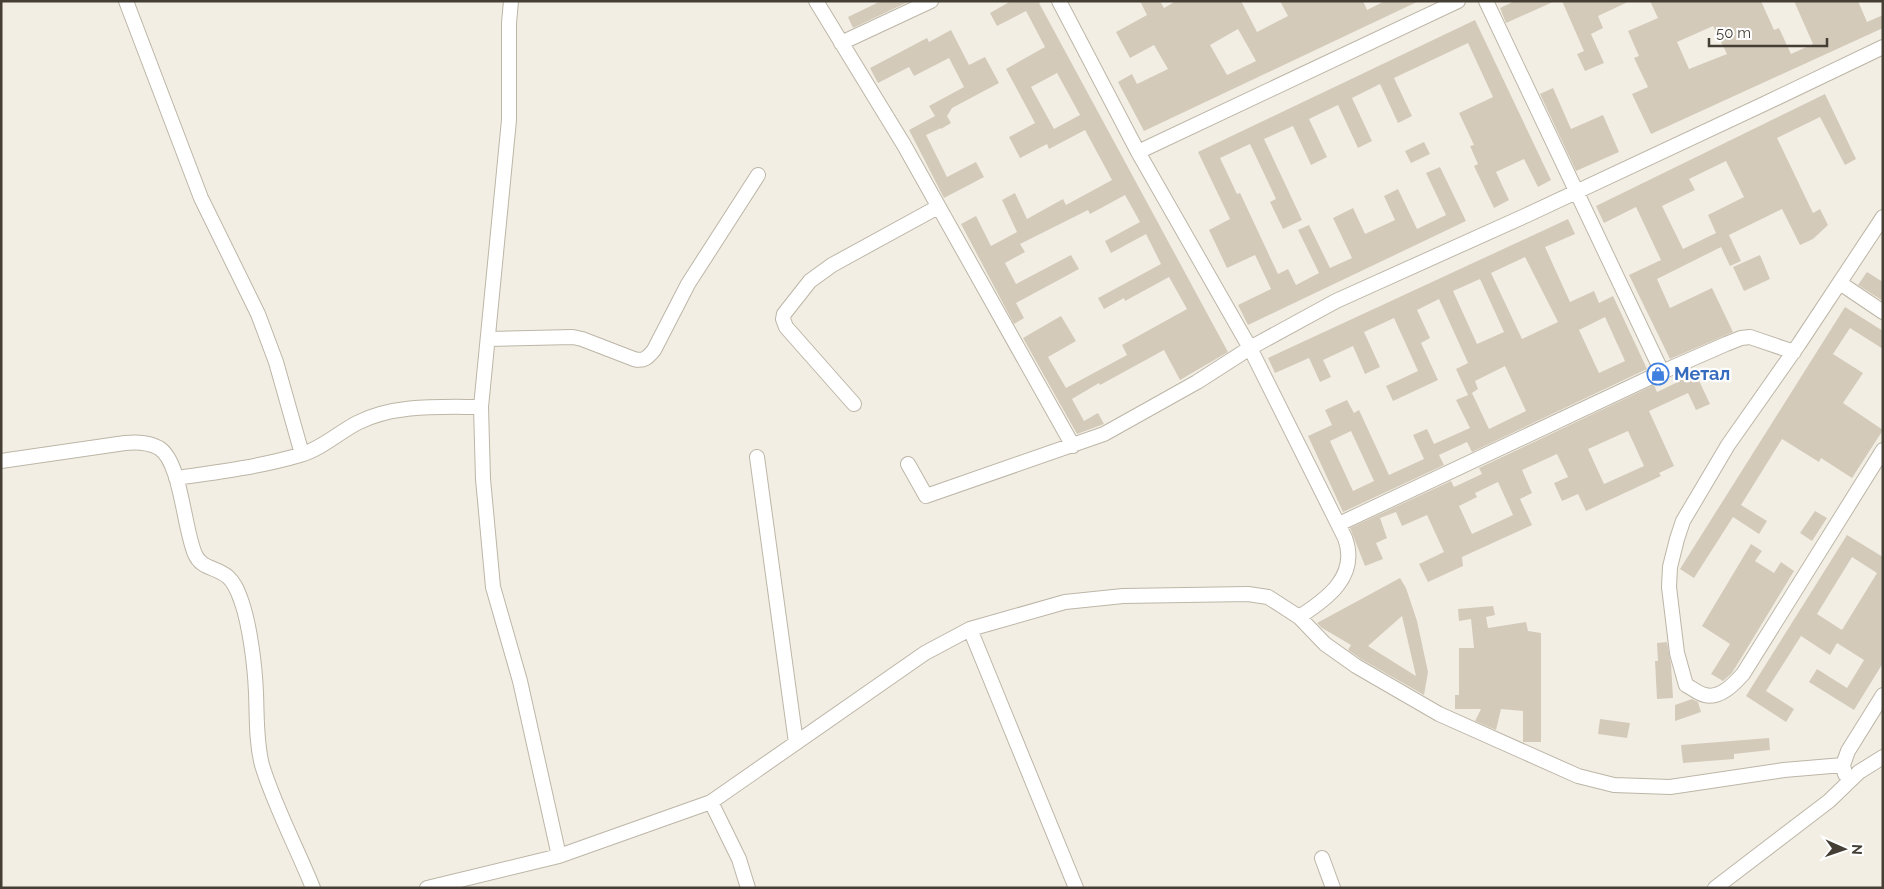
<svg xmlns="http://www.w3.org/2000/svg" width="1884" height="889" font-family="Raleway,sans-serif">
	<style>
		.building { fill: #d4caba; fill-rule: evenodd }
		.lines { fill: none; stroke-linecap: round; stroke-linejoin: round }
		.street-casing { stroke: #bdb6a7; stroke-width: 16 }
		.street { stroke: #fff; stroke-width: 14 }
		.labels { text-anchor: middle; stroke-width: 4.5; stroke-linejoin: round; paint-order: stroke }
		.shop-label { font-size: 18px; font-weight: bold; fill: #366cbe; stroke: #fff; text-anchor: start }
	</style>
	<rect width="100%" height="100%" fill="#f2eee4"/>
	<path class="building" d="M881,1H910L853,28L848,17Z
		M1011,1H1043L1039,3L1228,352L1180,380L1164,350L1100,385L1099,383L1072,399L1084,421L1098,413L1104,424L1077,434L1023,338L1061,316L1076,341L1048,357L1066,388L1127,355L1122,345L1187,309L1169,277L1125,301L1124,298L1104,309L1098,298L1161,264L1146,234L1111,253L1105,241L1140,222L1125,195L1090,214L1088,210L1020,244L1025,252L1005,263L1016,284L1071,255L1079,269L1016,303L1024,318L1014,324L961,224L976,216L991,246L1017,232L1002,200L1015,193L1027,219L1063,199L1066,205L1112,180L1085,130L1049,149L1047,144L1020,158L1009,137L1035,123L1006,69L1045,47L1026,11L997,26L990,13ZM1057,73L1080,115L1054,129L1031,87Z
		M1140,1H1160L1164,8L1176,1H1241L1257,32L1288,16L1280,1H1363L1367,10L1385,1H1419L1144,131L1118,82L1132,74L1137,84L1168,69L1154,45L1130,58L1116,32L1147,15ZM1238,29L1256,61L1227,75L1210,45Z
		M1515,1H1555L1506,23L1500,8Z
		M1562,1H1630L1598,16L1603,28L1591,34L1604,63L1585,71L1577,54L1584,51Z
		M1650,1H1761L1774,30L1779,28L1791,54L1813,44L1794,1H1858L1867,22L1883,15V28L1651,134L1632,94L1648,87L1634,58L1639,56L1628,31L1658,18ZM1713,26L1727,54L1689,69L1677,42Z
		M1475,20L1551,180L1538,187L1524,159L1496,172L1509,200L1494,208L1474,166L1478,164L1470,146L1474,145L1459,113L1493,97L1468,43L1394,78L1412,116L1398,123L1380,84L1352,98L1372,141L1358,148L1338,105L1309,119L1327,157L1311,165L1293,126L1264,139L1302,220L1283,229L1270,202L1276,199L1250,144L1220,158L1237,194L1240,193L1278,274L1288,269L1296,285L1319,273L1298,230L1309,225L1330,268L1352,258L1333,218L1353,208L1365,234L1395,220L1384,196L1398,189L1417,229L1446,215L1426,173L1440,167L1466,221L1248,325L1238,305L1271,289L1255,255L1227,268L1209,230L1230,219L1198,152Z
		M951,30L969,65L985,57L999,83L952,108L947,116L951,123L941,129V128L926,135L947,177L976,162L984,177L944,198L909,130L935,116L929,106L964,87L949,58L914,76L909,67L878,83L870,68L927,38L929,42Z
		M1553,88L1571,129L1603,115L1619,152L1576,171L1540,94Z
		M1825,94L1856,159L1845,165L1820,117L1777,138L1813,213L1820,209L1828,225L1813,239L1800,245L1782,209L1729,235L1741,261L1730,266L1721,247L1657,279L1670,308L1712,288L1733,332L1670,359L1629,275L1661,260L1636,207L1604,223L1596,206ZM1726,161L1744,197L1708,215L1716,233L1683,249L1662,206L1695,190L1689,179Z
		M1424,142L1430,154L1411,163L1405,151Z
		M1568,219L1575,234L1545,247L1570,302L1594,291L1599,303L1613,296L1647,369L1472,452L1467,442L1439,455L1444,465L1343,512L1308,436L1332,425L1325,410L1347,400L1354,413L1359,410L1389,475L1424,459L1413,435L1427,429L1434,444L1470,428L1456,400L1468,395L1456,369L1468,363L1439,299L1417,310L1430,338L1421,343L1438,380L1393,401L1386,386L1418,371L1394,318L1364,332L1380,367L1365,374L1353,346L1323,360L1331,377L1320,382L1309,358L1275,373L1268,358ZM1525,257L1558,322L1522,339L1491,273ZM1480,279L1504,332L1477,344L1453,291ZM1605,317L1625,361L1599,373L1579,330ZM1505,366L1526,411L1489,429L1472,393L1478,389L1475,381ZM1351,431L1374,481L1353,491L1330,441Z
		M1760,255L1770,279L1744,291L1733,267Z
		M1867,272L1883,282V301L1858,285Z
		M1845,307L1883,331V349L1850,328L1833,354L1863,373L1843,403L1883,430L1852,478L1821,458L1819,462L1782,439L1741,505L1767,521L1759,534L1733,517L1694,578L1680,569Z
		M1693,368L1710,404L1696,410L1688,393L1649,411L1674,466L1659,473L1661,476L1586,511L1578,494L1562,501L1554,483L1568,477L1557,454L1522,470L1532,493L1520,499L1532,525L1462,557L1463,566L1428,582L1419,564L1444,552L1427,515L1402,526L1396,512L1380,518L1387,538L1376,543L1383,559L1365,566L1350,528L1451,481L1454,487L1482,474L1479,468L1654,385L1657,392L1680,381L1677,375ZM1628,431L1644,466L1604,484L1588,449ZM1498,482L1513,515L1472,534L1459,506L1477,497L1475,493Z
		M1815,511L1827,518L1812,541L1800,533Z
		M1847,535L1883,557V663L1854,710L1809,682L1817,669L1847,688L1864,660L1837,643L1830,655L1801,636L1766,691L1794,709L1786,722L1746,696ZM1852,557L1877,573L1842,630L1817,614Z
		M1751,544L1762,551L1755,561L1774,573L1781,562L1794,571L1732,673L1723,681L1711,674L1730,644L1702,626Z
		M1400,578L1406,588L1417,621L1428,672L1424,695L1361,659L1348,650L1351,645L1322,628L1317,623ZM1402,616L1416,676L1368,646Z
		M1493,606L1495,615L1486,617L1488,628L1526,622L1528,631L1541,633V742H1523V711L1501,709L1496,730L1475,721L1481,709H1455V695H1459V648H1474L1471,619L1459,621L1458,609Z
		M1667,642L1671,664L1673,698L1657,699L1655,661H1658L1657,643Z
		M1692,699L1698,702L1701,712L1675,721V705Z
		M1600,719L1630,723L1627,738L1598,734Z
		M1769,738L1770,750L1734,754V759L1683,763L1681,745Z"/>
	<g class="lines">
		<g class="street-casing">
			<path id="street" d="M126,1L201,198L258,314L276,362L302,454
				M511,1L509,23V120L481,407L483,479L493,587L520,681L559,856
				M816,1L904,145L1073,446
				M1059,1L1138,152L1250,348L1345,538C1359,576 1327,599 1299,617
				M1486,1L1662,372
				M841,43L931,1
				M1138,152L1458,1
				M1883,217L1799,344L1728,445L1683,521L1677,539L1670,567L1669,587L1677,653L1686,685C1692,688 1699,694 1705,695C1720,699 1734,684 1743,674L1883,450
				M1840,283L1883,312
				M488,339L573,337L582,339L634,359C644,362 648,357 654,350L688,284L758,175
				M854,404L786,327L783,319L784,314L810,281L832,265L938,207
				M757,457L796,743
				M1,461L125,443C137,442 148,442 159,448C181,461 184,530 195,554C201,569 217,567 228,577C235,583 238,592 241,600C250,625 255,667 256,693C257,717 256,742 262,765C274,805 297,848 313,888
				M908,464L926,496L1104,434L1197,382L1250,348L1336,301L1527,215L1766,103L1883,47
				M176,478C218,472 259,467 300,455C321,449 338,433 357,423C394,404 440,407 481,407
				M1339,524L1662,372L1726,344L1741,338L1750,337L1794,352
				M970,629L1076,888
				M1845,774L1843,765L1848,751L1883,695
				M711,802L739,859L748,888
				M1322,858L1333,888
				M427,888L559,856L711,802L925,653L970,629L1065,602L1123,596L1248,594L1268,597L1299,617L1325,644L1356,666L1439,714L1578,776L1614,785L1670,787L1784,770L1843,765
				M1715,888L1829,801L1859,772L1883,757"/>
		</g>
		<use href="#street" class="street"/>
	</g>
	<defs>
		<g id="shop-ring" transform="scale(1.125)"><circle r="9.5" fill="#fff" stroke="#3f7fe0" stroke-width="1.5"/><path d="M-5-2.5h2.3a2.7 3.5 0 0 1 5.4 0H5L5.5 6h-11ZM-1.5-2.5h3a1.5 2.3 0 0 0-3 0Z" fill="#3f7fe0"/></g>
	</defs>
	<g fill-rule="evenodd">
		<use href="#shop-ring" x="1658" y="374"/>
	</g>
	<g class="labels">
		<g class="shop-label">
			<text x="1674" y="380">Метал</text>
		</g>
	</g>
	<rect width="1884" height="889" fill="none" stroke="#443e34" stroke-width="5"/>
	<g transform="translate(1844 849) rotate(92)" stroke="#ffffff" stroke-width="4" paint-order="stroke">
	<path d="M0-4L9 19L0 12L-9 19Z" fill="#443e34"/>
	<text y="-8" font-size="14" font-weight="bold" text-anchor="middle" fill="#443e34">N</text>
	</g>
	<path d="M1709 38v8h118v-8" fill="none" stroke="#443e34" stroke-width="2.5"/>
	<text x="1716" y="38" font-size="15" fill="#443e34" stroke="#ffffff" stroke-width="4" paint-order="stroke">50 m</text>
</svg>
